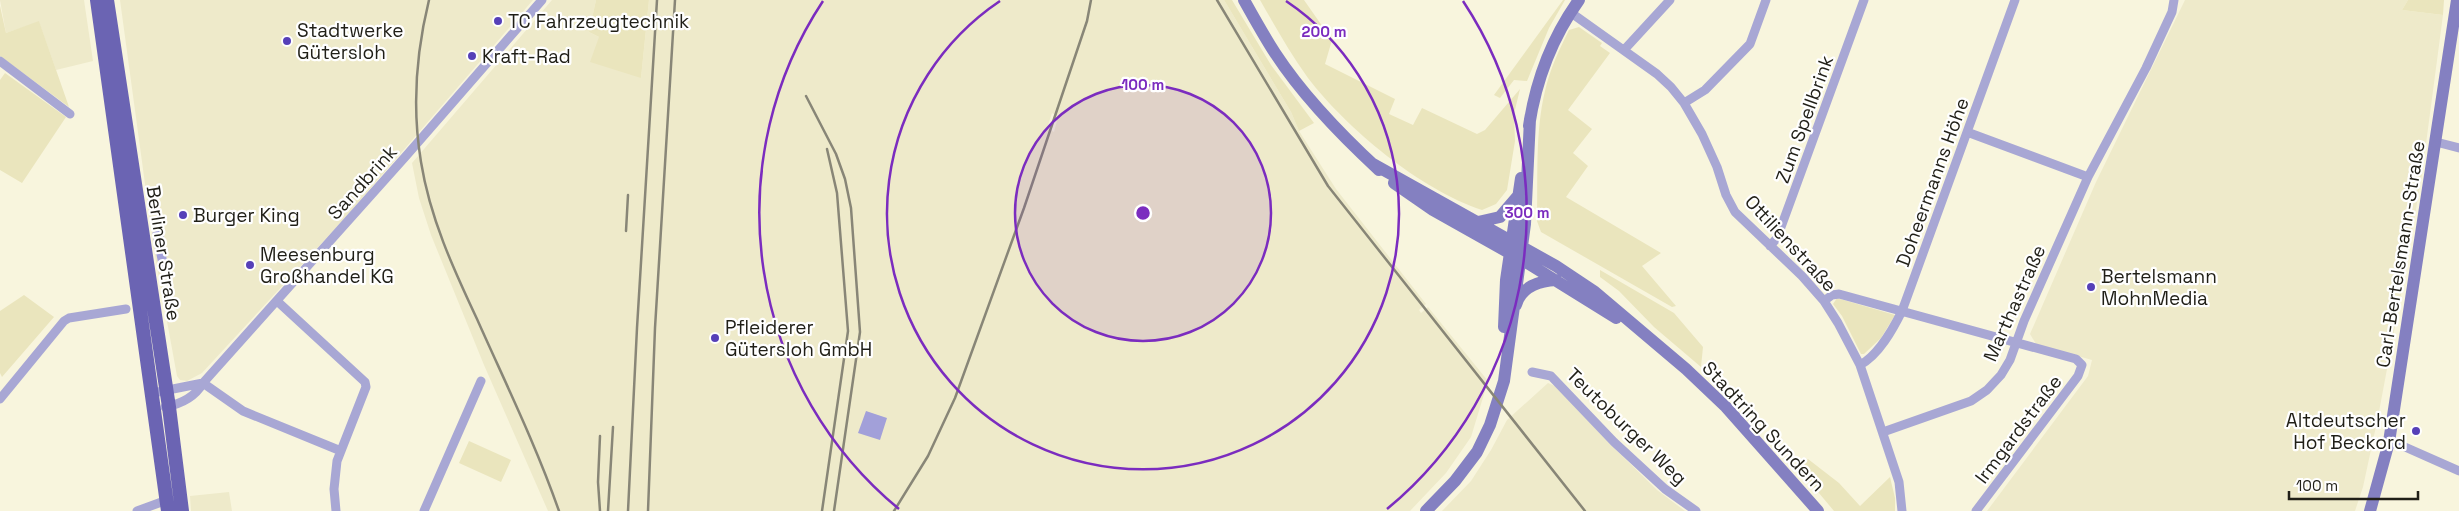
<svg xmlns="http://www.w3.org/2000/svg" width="2459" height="511" font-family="'Space Grotesk',sans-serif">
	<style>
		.built { fill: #eeeaca; fill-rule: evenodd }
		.green { fill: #eae5bd }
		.water { fill: #a2a0d9 }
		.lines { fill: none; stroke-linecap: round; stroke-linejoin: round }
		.street { stroke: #a8a7d4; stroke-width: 9 }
		.secondary { stroke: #8480c1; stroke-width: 12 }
		.primary { stroke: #6b64b3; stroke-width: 14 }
		.rail { stroke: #888677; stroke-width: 2.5 }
		.ring { fill: none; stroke: #7b2cbf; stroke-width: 2.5 }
		.poi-dot { fill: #5640b8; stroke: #fff; stroke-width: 2 }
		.labels { text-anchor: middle; stroke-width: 4.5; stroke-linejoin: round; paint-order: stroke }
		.poi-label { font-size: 19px; fill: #201f17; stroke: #fff; text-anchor: start }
		.street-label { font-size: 19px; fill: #201f17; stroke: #fff }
		.centre { fill: #7b2cbf; stroke: #fff; stroke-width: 2.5 }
		.ring-label { font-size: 15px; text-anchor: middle; font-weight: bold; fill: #7b2cbf; stroke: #fff; stroke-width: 4.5; stroke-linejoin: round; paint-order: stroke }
	</style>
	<rect width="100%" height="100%" fill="#f8f5dd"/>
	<path class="built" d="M0,0H84L93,61L56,70L39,22L6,33Z
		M120,0H533L344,219L202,373L187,381L180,380L177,376L154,250Z
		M552,0H596L589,32L599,37L641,78L649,0H1224L1291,112L1299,131L1336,189L1426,304L1419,310L1421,313L1428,307L1488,381L1471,437L1446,473L1410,511H548L484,365L431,235L419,198L412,163ZM1052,113L1058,117L1054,132L1047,128Z
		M2185,0H2408L2402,10L2443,15L2422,174L2405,273L2378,417L2363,487L2355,511H1987L2088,376L2092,360L2036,344L2030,334L2096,182Z
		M1548,383L1555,386L1611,445L1657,490L1685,511H1442L1471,481L1491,450L1507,420Z
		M229,492L232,511H191L190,496Z"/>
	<path class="green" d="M596,0H649L641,78L590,62L599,37L589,32Z
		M1224,0H1232L1271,65L1314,123L1299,131L1291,112Z
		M1260,0H1304L1332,40L1325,64L1395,99L1389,114L1413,125L1422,108L1477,134L1485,130L1520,89L1514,114L1515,141L1507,190L1496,204L1482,210C1421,190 1347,129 1308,78C1290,53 1275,26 1260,0Z
		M1563,0H1565L1549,28L1527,81L1514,80L1500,98L1494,95Z
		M2408,0H2444L2443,15L2402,10Z
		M0,6L6,33L39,21L69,107L0,56Z
		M1579,27L1602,43L1600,46L1610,53L1568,110L1592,129L1573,153L1588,166L1566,197L1661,253L1642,266L1676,306L1672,307L1541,232L1537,221C1538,178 1535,132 1545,91C1550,69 1559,50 1569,30Z
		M5,73L66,117L22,183L0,170V80Z
		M1600,270L1674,313L1703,347L1701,367L1654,327L1619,291L1600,277Z
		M24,295L54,317L2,377L0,373V311Z
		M1837,298L1895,315L1881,338L1864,354H1861L1842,316L1833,304Z
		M469,441L511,460L501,482L459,463Z
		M1808,459L1839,483L1860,506L1890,477L1895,498V511H1834L1798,468Z"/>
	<path class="water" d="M158,230H161L164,237L167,262L163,267L158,262L152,233Z
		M866,411L887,418L880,440L858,433Z"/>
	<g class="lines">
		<path class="street" d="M1570,12L1657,74L1671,87L1684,103L1702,134L1717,167L1726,195L1735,212L1802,276L1824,301L1838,323L1860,365L1899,482L1902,511
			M1624,50L1670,0
			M0,61L70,114
			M1684,103L1705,90L1750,44L1766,0
			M1967,132L2088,177
			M2436,142L2459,148
			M1770,246L1777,238L1864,0
			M277,301L365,382L366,387L337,461L334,489L336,511
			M1824,301L1832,295L1839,294L2076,359L2082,365L2078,376L1976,511
			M1860,365C1879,355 1893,329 1902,311L2015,0
			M1532,372L1551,376L1614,442L1665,489L1696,511
			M203,383L243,411L341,451
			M153,393L203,383
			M0,399L64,321L69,318L126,309
			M165,407C181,404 195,397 203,383L406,156L542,0
			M1883,432L1971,401L1987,390L2001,375L2010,360L2024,321L2088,177L2146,68L2172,12L2174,0
			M2389,442L2405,447L2459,471
			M137,511L167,500
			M424,511L481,381"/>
		<path class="secondary" d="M1244,0C1254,18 1264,36 1275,53C1303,96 1341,135 1379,170
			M1529,126C1536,80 1551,39 1579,0
			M1373,164L1556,266L1595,292L1686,369L1726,407L1818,511
			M1394,183L1433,210L1529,264L1616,318
			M1478,222L1500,217L1518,196
			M1516,305C1521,287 1539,281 1556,280
			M1504,327L1506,280L1521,178
			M1426,511L1455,481L1477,452L1490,425L1504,381L1525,224L1530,119
			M2370,511L2389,442L2457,0"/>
		<path class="primary" d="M97,0L168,511
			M107,0L169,407L182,511"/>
		<path class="rail" d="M429,0C416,53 412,108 421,162C430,218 453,268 477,319C505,382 536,445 559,511
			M1217,0L1328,186L1585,511
			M806,96L836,154L845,179L851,208L860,332L834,511
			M626,231L628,195
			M600,511L598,482L600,436
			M608,511L613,427
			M628,511L637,328L657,0
			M648,511L655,328L675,0
			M822,511L848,331L837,193L827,149
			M894,511L928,456L955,398L1024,208L1087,21L1091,0"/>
	</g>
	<circle cx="1143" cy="213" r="128" fill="#7b2cbf" fill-opacity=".12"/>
	<g class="ring">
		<circle cx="1143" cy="213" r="128"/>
		<path d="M1286 1A256 256 0 1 1 1000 1"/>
		<path d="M899 509A384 384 0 0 1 823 1M1463 1A384 384 0 0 1 1387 509"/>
	</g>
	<g class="poi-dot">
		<circle cx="498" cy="21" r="5"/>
		<circle cx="287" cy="41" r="5"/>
		<circle cx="472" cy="56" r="5"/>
		<circle cx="183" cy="215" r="5"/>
		<circle cx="250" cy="265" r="5"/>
		<circle cx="2091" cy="287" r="5"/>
		<circle cx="715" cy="338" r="5"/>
		<circle cx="2416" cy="431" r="5"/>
	</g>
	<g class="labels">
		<g class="poi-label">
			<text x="508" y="28">TC Fahrzeugtechnik</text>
			<text x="297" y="37">Stadtwerke<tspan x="297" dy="22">Gütersloh</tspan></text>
			<text x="482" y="63">Kraft-Rad</text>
			<text x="193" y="222">Burger King</text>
			<text x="260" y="261">Meesenburg<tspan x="260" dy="22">Großhandel KG</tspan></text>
			<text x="2101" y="283">Bertelsmann<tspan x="2101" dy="22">MohnMedia</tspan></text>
			<text x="725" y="334">Pfleiderer<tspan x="725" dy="22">Gütersloh GmbH</tspan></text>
			<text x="2406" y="427" text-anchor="end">Altdeutscher<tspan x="2406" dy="22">Hof Beckord</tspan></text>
		</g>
		<g class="street-label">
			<text transform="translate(1804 119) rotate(-70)" y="7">Zum Spellbrink</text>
			<text transform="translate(362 182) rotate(-48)" y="7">Sandbrink</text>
			<text transform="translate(1932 182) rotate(-70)" y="7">Doheermanns Höhe</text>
			<text transform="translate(1791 243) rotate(47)" y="7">Ottilienstraße</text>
			<text transform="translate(164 253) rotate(81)" y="7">Berliner Straße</text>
			<text transform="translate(2400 254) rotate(-81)" y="7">Carl-Bertelsmann-Straße</text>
			<text transform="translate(2014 303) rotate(-66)" y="7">Marthastraße</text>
			<text transform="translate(1627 426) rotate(44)" y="7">Teutoburger Weg</text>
			<text transform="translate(1764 426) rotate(47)" y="7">Stadtring Sundern</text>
			<text transform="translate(2018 429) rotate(-53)" y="7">Irmgardstraße</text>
		</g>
	</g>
	<circle cx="1143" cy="213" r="8" class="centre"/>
	<g class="ring-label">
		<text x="1324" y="37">200 m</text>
		<text x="1143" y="90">100 m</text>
		<text x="1527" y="218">300 m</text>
	</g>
	<path d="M2289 491v8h129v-8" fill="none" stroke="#201f17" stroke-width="2.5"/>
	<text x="2296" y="491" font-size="15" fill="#201f17" stroke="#ffffff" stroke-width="4" paint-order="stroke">100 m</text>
</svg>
